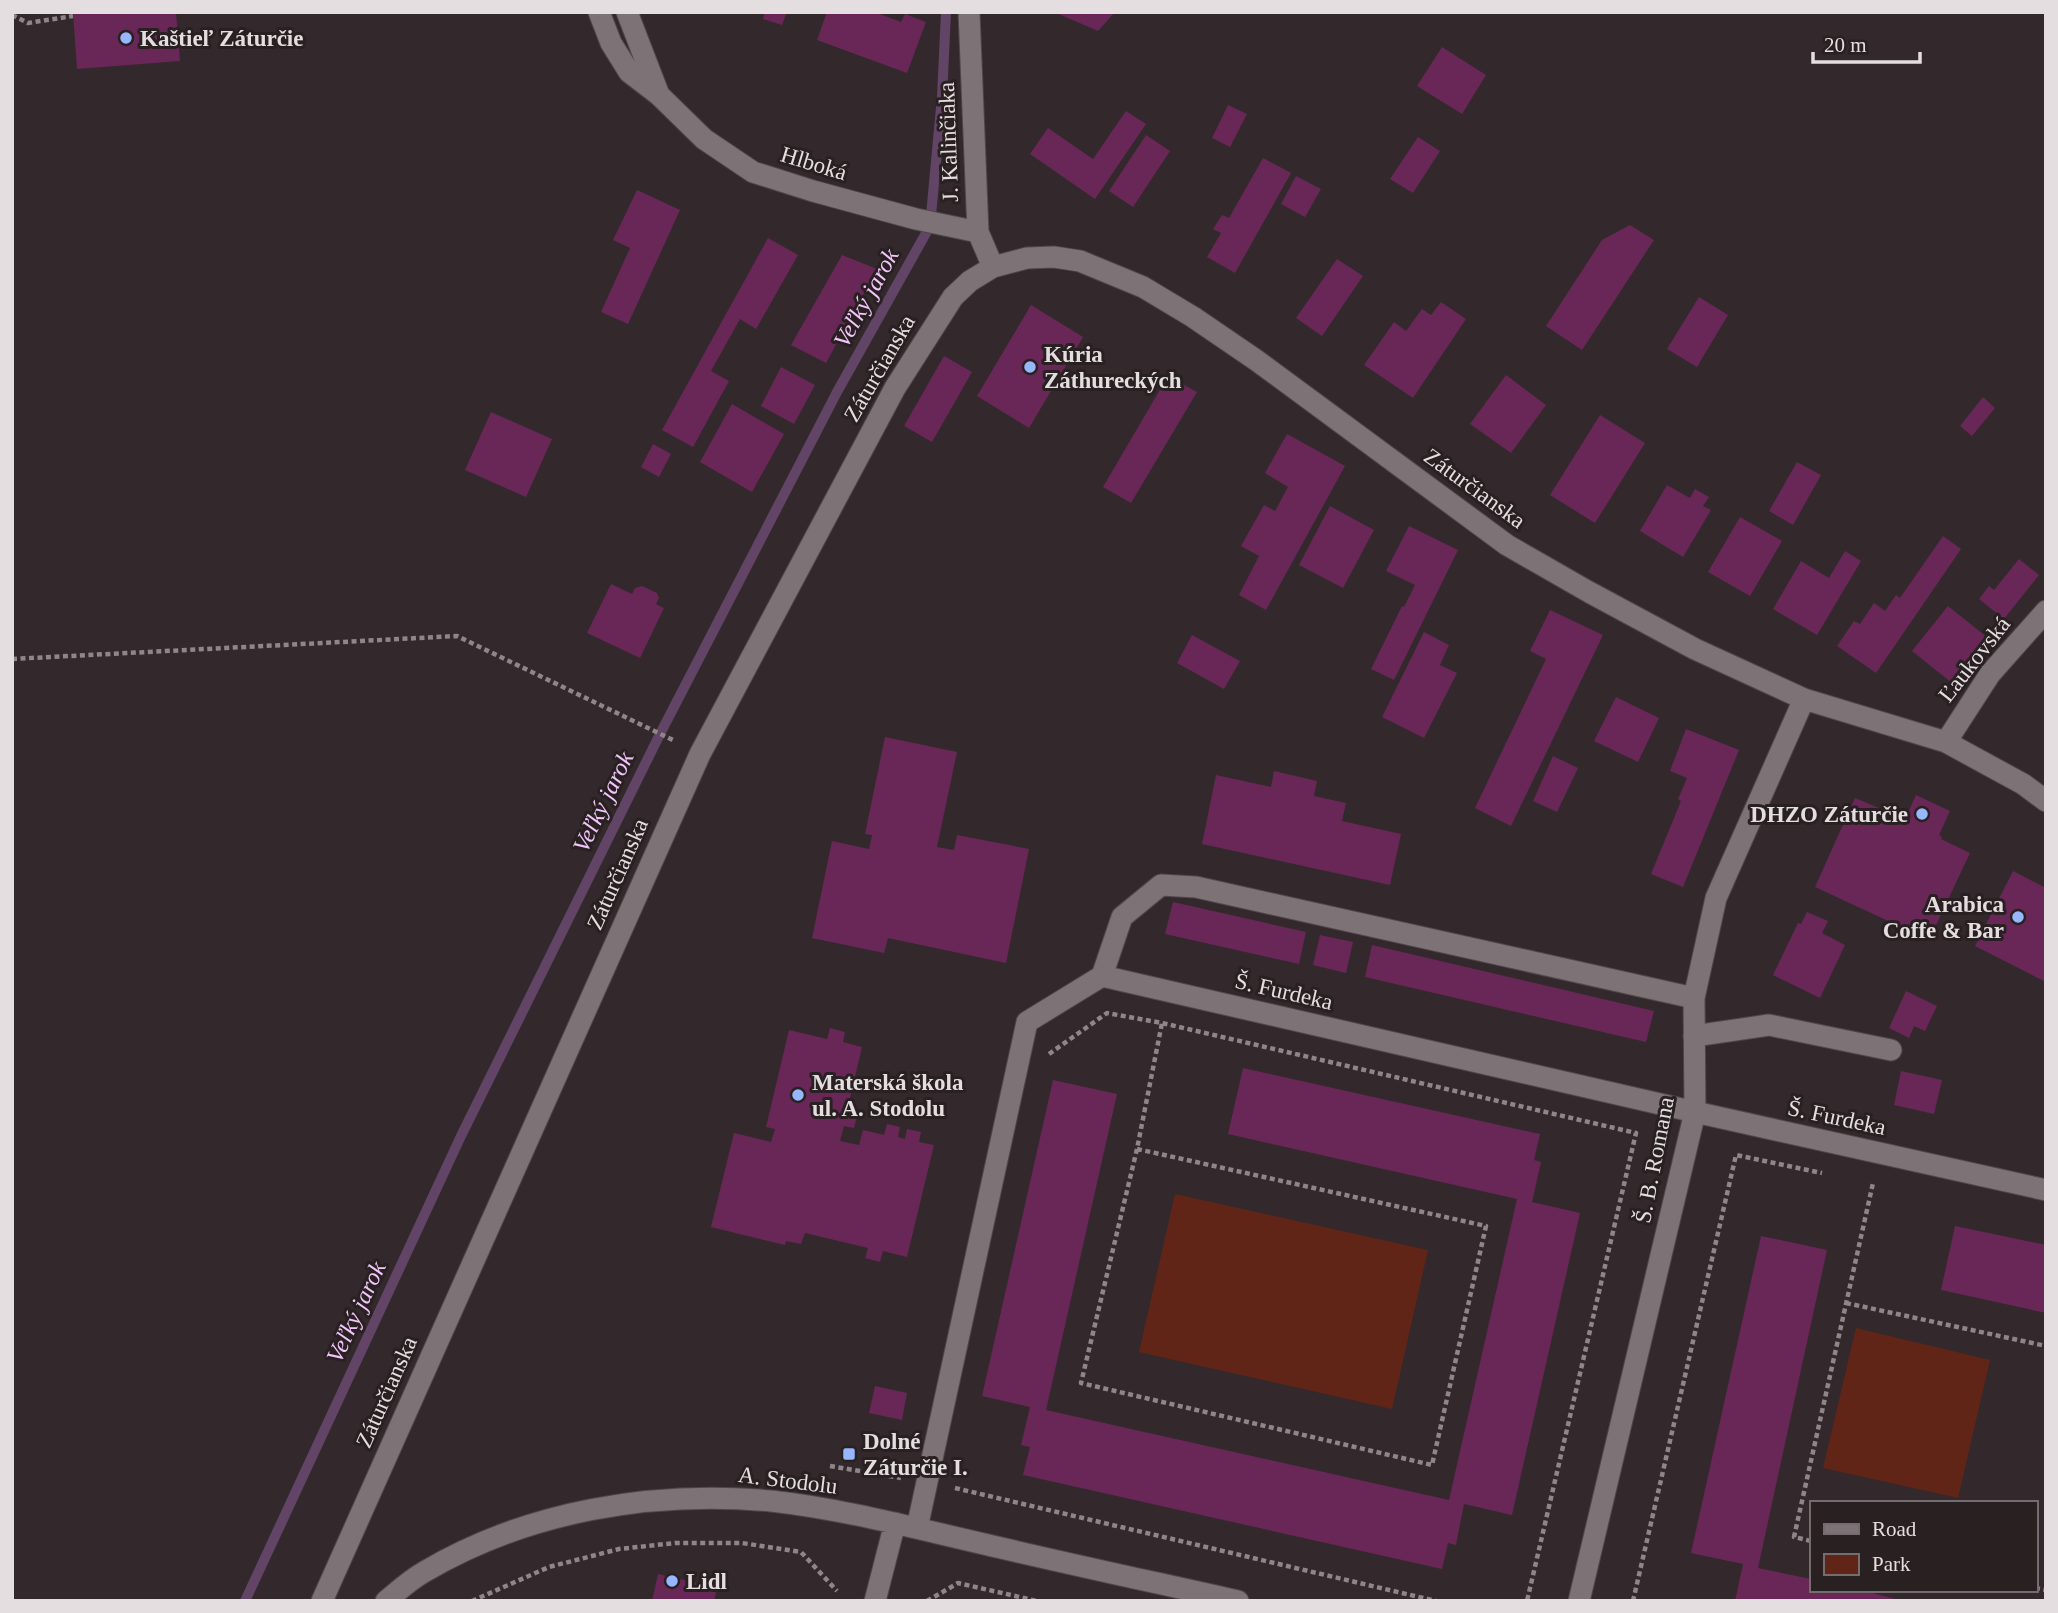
<svg xmlns="http://www.w3.org/2000/svg" width="2058" height="1613" font-family="'Times New Roman',serif">
	<style>
		.green { fill: #602517 }
		.lines { fill: none; stroke-linecap: round; stroke-linejoin: round }
		.stream { stroke: #624566; stroke-width: 10 }
		.building { fill: #682757 }
		.minor-casing { stroke: #4f474a; stroke-width: 23 }
		.path { stroke: #8e8689; stroke-width: 4.5; stroke-dasharray: 5 3.5; stroke-linecap: butt }
		.minor { stroke: #7d7276; stroke-width: 21 }
		.poi-dot { fill: #96b6fd; stroke: #292022; stroke-width: 2.5 }
		.labels { text-anchor: middle; stroke-width: 6; stroke-linejoin: round; paint-order: stroke }
		.poi-label { font-size: 23px; font-weight: bold; fill: #e4dee0; stroke: #292022; text-anchor: start }
		.street-label { font-size: 23px; fill: #e4dee0; stroke: #292022 }
		.water-label { font-size: 24px; font-style: italic; fill: #f2c6fb; stroke: #292022 }
	</style>
	<rect width="100%" height="100%" fill="#33292c"/>
	<path class="green" d="M1175,1194L1428,1250L1392,1409L1139,1352Z
		M1856,1328L1990,1360L1958,1498L1823,1468Z"/>
	<g class="lines">
		<path class="stream" d="M245,1601L461,1136L660,734L837,392L930,226L942,97L946,12"/>
	</g>
	<path class="building" d="M73,12H176L180,61L77,69Z
		M765,12H787L782,25L763,19Z
		M827,12H875L901,22L905,14L926,22L907,73L817,40Z
		M1054,12H1115L1098,31Z
		M1442,47L1486,75L1462,114L1417,86Z
		M1228,105L1247,114L1230,147L1212,138Z
		M1126,111L1146,124L1095,199L1030,154L1048,128L1093,159Z
		M1146,135L1170,151L1133,207L1109,191Z
		M1418,137L1440,151L1413,193L1390,179Z
		M1263,158L1291,173L1235,273L1207,257L1221,233L1213,229L1222,215L1229,218Z
		M1296,176L1321,189L1305,217L1281,204Z
		M637,190L680,210L628,324L601,312L630,248L613,240Z
		M1630,225L1654,240L1582,350L1546,326L1602,240Z
		M768,238L798,255L756,329L740,319L711,371L729,381L693,447L662,430Z
		M842,255L877,269L826,363L791,345Z
		M1337,259L1363,276L1322,336L1296,318Z
		M1699,297L1728,315L1697,367L1667,349Z
		M1441,302L1466,319L1413,398L1364,365L1394,322L1406,331L1422,309L1431,315Z
		M1031,305L1083,337L1029,428L977,396Z
		M944,356L972,372L932,442L904,426Z
		M781,367L815,385L794,424L761,406Z
		M1506,375L1546,405L1511,453L1470,424Z
		M1168,376L1197,392L1131,503L1103,487Z
		M1983,397L1995,408L1972,436L1960,426Z
		M732,404L784,434L752,492L700,462Z
		M491,412L552,439L526,497L465,470Z
		M1600,415L1645,443L1595,523L1550,495Z
		M1287,434L1345,466L1266,610L1239,595L1259,556L1241,546L1264,505L1275,511L1288,487L1265,473Z
		M653,444L671,454L659,477L641,467Z
		M1797,462L1821,475L1793,525L1769,511Z
		M1667,485L1690,498L1695,489L1709,497L1703,506L1711,510L1683,557L1640,531Z
		M1330,506L1374,530L1343,588L1299,565Z
		M1740,517L1782,541L1750,596L1708,572Z
		M1409,526L1458,550L1394,680L1371,669L1402,606L1404,607L1415,585L1386,571Z
		M1943,536L1961,549L1876,673L1837,646L1854,621L1860,624L1874,603L1885,611L1896,595L1900,598Z
		M1845,551L1861,561L1817,635L1773,609L1801,561L1829,578Z
		M2019,559L2039,575L2004,619L1979,599L1989,586L1994,590Z
		M611,584L632,594L635,588L642,586L657,593L659,598L656,604L664,608L640,658L587,633Z
		M1948,606L1988,638L1952,683L1912,651Z
		M1550,610L1603,635L1511,826L1475,808L1546,659L1530,651Z
		M1424,632L1449,645L1440,665L1457,673L1424,738L1382,717Z
		M1192,635L1240,661L1224,689L1177,663Z
		M1616,697L1659,718L1638,762L1594,741Z
		M1686,729L1739,750L1683,887L1651,874L1681,801L1678,799L1687,778L1670,771Z
		M885,737L957,752L937,847L954,850L957,835L1029,849L1006,963L888,938L884,953L812,938L832,841L869,849L872,835L865,834Z
		M1553,756L1578,768L1557,812L1533,801Z
		M1274,771L1317,781L1314,796L1346,803L1342,821L1401,834L1390,885L1202,844L1216,775L1271,787Z
		M1916,795L1950,811L1939,835L1942,837L1941,839L1970,853L1929,940L1815,887L1855,798L1905,819Z
		M2013,871L2046,888V982L1975,946Z
		M1173,902L1306,932L1299,964L1165,934Z
		M1807,912L1828,921L1822,933L1845,945L1820,998L1773,975L1798,923L1801,924Z
		M1320,935L1353,942L1346,973L1313,965Z
		M1372,945L1654,1011L1646,1042L1365,977Z
		M1906,991L1937,1006L1925,1031L1914,1026L1909,1038L1889,1028Z
		M830,1028L845,1032L843,1042L862,1047L847,1111L858,1113L854,1128L844,1126L840,1141L859,1145L863,1130L884,1135L887,1124L900,1127L898,1137L905,1139L907,1129L921,1132L919,1142L934,1145L907,1257L883,1251L880,1262L865,1258L868,1248L805,1233L801,1244L786,1241L785,1245L711,1227L734,1133L771,1142L775,1129L766,1127L789,1030L827,1039Z
		M1243,1068L1540,1134L1534,1160L1541,1162L1532,1202L1580,1213L1512,1515L1464,1504L1456,1545L1448,1543L1442,1569L1023,1475L1030,1447L1021,1445L1030,1407L982,1396L1053,1080L1117,1094L1046,1410L1449,1500L1517,1199L1228,1134Z
		M1901,1071L1942,1080L1934,1114L1894,1105Z
		M1955,1226L2046,1245V1313L1941,1290Z
		M1761,1236L1827,1250L1758,1568L1811,1579V1590H1861L1903,1601H1735L1743,1564L1691,1553Z
		M875,1386L907,1393L902,1420L869,1413Z
		M658,1574L717,1588L714,1601H652Z"/>
	<g class="lines">
		<g class="minor-casing">
			<path id="minor" d="M599,12L611,43L629,72L659,95L704,139L753,172L813,191L916,219L978,232
				M627,12L659,95
				M969,12L978,232L993,267
				M1946,742L1990,674L2046,611
				M1102,976L1122,917L1161,885L1196,887L1694,998
				M1694,1036L1769,1025L1891,1050
				M917,1528L1027,1022L1102,976L1695,1112L2046,1190
				M322,1601L700,754L895,388L953,297L970,281L993,267L1027,258L1054,257L1080,261L1143,287L1193,317L1256,360L1507,545L1589,592L1695,649L1804,699L1946,742L2023,784L2046,801
				M386,1601C398,1591 410,1580 424,1572C527,1511 653,1490 771,1501C843,1509 914,1528 984,1544C1069,1564 1153,1582 1238,1601
				M875,1601L895,1523
				M1579,1601L1695,1112L1694,998L1716,898L1804,699"/>
		</g>
		<path class="path" d="M12,15L28,23L73,16
			M12,659L457,636L675,741
			M1049,1054L1107,1013L1162,1023L1636,1133L1527,1601
			M1137,1149L1486,1226L1432,1465L1081,1383L1137,1149L1162,1023
			M1846,1303L2046,1346
			M830,1466L901,1478
			M955,1488L1436,1601
			M1811,1541L1794,1537L1873,1183
			M2035,1588L2046,1590
			M472,1601L549,1567L619,1549L675,1543H742L801,1552L837,1591
			M927,1601L958,1583L1037,1601
			M1633,1601L1736,1155L1822,1173"/>
		<use href="#minor" class="minor"/>
	</g>
	<g class="poi-dot">
		<circle cx="126" cy="38" r="7"/>
		<circle cx="1030" cy="367" r="7"/>
		<circle cx="1922" cy="814" r="7"/>
		<circle cx="2018" cy="917" r="7"/>
		<circle cx="798" cy="1095" r="7"/>
		<rect x="842" y="1447" width="14" height="14" rx="3.5"/>
		<circle cx="672" cy="1581" r="7"/>
	</g>
	<g class="labels">
		<g class="poi-label">
			<text x="140" y="46">Kaštieľ Záturčie</text>
			<text x="1044" y="362">Kúria<tspan x="1044" dy="26">Záthureckých</tspan></text>
			<text x="1908" y="822" text-anchor="end">DHZO Záturčie</text>
			<text x="2004" y="912" text-anchor="end">Arabica<tspan x="2004" dy="26">Coffe &amp; Bar</tspan></text>
			<text x="812" y="1090">Materská škola<tspan x="812" dy="26">ul. A. Stodolu</tspan></text>
			<text x="863" y="1449">Dolné<tspan x="863" dy="26">Záturčie I.</tspan></text>
			<text x="686" y="1589">Lidl</text>
		</g>
		<g class="street-label">
			<text transform="translate(948 142) rotate(-92)" y="8">J. Kalinčiaka</text>
			<text transform="translate(814 163) rotate(17)" y="8">Hlboká</text>
			<text transform="translate(879 368) rotate(-60)" y="8">Záturčianska</text>
			<text transform="translate(1475 488) rotate(36)" y="8">Záturčianska</text>
			<text transform="translate(1974 659) rotate(-52)" y="8">Ľaukovská</text>
			<text transform="translate(617 874) rotate(-66)" y="8">Záturčianska</text>
			<text transform="translate(1284 991) rotate(13)" y="8">Š. Furdeka</text>
			<text transform="translate(1837 1117) rotate(12)" y="8">Š. Furdeka</text>
			<text transform="translate(1654 1160) rotate(-79)" y="8">Š. B. Romana</text>
			<text transform="translate(386 1392) rotate(-66)" y="8">Záturčianska</text>
			<text transform="translate(788 1480) rotate(7)" y="8">A. Stodolu</text>
		</g>
		<g class="water-label">
			<text transform="translate(866 298) rotate(-61)" y="8">Veľký jarok</text>
			<text transform="translate(603 802) rotate(-64)" y="8">Veľký jarok</text>
			<text transform="translate(356 1312) rotate(-65)" y="8">Veľký jarok</text>
		</g>
	</g>
	<rect width="2058" height="1613" fill="none" stroke="#e4dee0" stroke-width="28"/>
	<rect x="1810" y="1501" width="228" height="91" fill="#292022" stroke="#746c6e" stroke-width="2"/>
	<rect x="1824" y="1524" width="35" height="10" fill="#7d7276" stroke="#746c6e" stroke-width="2"/>
	<text x="1872" y="1536" font-size="21" fill="#e4dee0">Road</text>
	<rect x="1824" y="1554" width="35" height="21" fill="#602517" stroke="#746c6e" stroke-width="2"/>
	<text x="1872" y="1571" font-size="21" fill="#e4dee0">Park</text>
	<path d="M1813 52v10h107v-10" fill="none" stroke="#e4dee0" stroke-width="3.5"/>
	<text x="1824" y="52" font-size="21" fill="#e4dee0" stroke="#292022" stroke-width="5" paint-order="stroke">20 m</text>
</svg>
